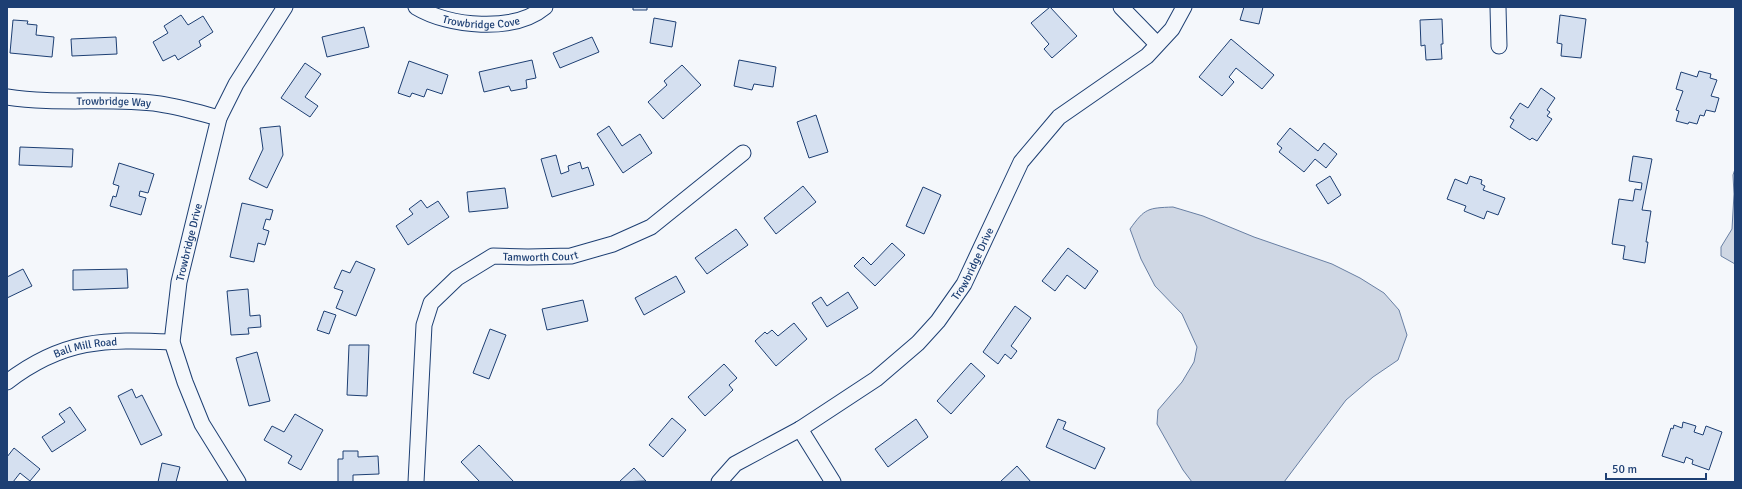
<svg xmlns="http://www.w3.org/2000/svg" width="1742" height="489" font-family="Signika,sans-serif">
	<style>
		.water { fill: #cfd7e4; stroke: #687fa3 }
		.building { fill: #d5e0f0; stroke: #1d3f73 }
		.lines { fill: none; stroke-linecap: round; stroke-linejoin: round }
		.minor-casing { stroke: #1d3f73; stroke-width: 17 }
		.minor { stroke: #f4f7fb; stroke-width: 15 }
		.labels { text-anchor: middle; stroke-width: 3; stroke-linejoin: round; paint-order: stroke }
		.street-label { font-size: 11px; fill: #1d3f73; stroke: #f4f7fb }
	</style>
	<rect width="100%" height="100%" fill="#f4f7fb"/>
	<path class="water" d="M1735,169V264L1721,256V247L1732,229L1734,194L1733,175Z
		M1173,207L1203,216L1254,237L1332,264L1360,278L1384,293L1399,310L1407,335L1398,360L1373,377L1346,400L1284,482H1192L1183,470L1157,424L1158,410L1182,382L1194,362L1197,347L1182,314L1155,286L1141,259L1130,229C1145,208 1148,208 1173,207Z"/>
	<path class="building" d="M633,7H647V10H633Z
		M1050,7L1077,36L1052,58L1044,49L1049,44L1031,23Z
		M1244,7H1263L1259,24L1240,20Z
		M181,15L188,25L203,16L213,32L199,41L201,46L178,60L175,55L163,61L153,42L168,33L164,26Z
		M1560,15L1586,19L1581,58L1561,56L1562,44L1557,43Z
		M654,18L676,22L672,47L650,43Z
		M1442,19L1443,44H1441L1442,59L1426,60L1425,45L1421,46L1420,20Z
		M13,20L28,21L27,24L37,25L36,35L54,37L52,57L10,53Z
		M364,27L369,47L327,57L322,37Z
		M116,37L117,54L72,56L71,39Z
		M592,37L599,52L560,68L553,53Z
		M1231,39L1274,75L1262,89L1236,68L1229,77L1234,82L1222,96L1199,77Z
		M532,60L536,78L526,80L527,88L511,91L509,86L484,92L479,72Z
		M739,60L776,67L773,87L754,84L752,90L734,86Z
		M409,61L448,75L442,94L427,89L424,97L412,93L410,97L398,93Z
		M305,63L321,74L305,97L318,106L310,117L281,98Z
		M682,65L701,85L663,119L648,102L667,85L664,81Z
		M1699,71L1711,74L1710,78L1717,80L1711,96L1719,98L1715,112L1706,110L1704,116L1700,115L1697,124L1689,122L1688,124L1676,121L1679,111L1676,110L1683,91L1676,89L1681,72L1697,77Z
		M1541,88L1555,98L1547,110L1550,112L1547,116L1552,119L1537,141L1532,138L1530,140L1510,127L1514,120L1510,118L1520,103L1528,108Z
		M816,115L828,152L809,158L797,122Z
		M280,126L283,155L267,188L249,179L263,149L260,128Z
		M609,126L622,146L640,134L652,153L623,173L597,134Z
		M1290,128L1318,151L1324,143L1337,154L1326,168L1315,159L1304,172L1279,152L1282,148L1277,144Z
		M20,147L73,149L72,167L19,165Z
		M556,155L561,174L569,171L568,166L580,162L582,169L588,167L594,185L552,197L541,159Z
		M1633,156L1652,159L1642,210L1651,211L1646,242H1648L1645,263L1623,259L1625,246L1612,244L1619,199L1633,201L1635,189L1641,190L1642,183L1629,181Z
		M119,163L154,174L148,193L140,191L139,196L146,198L141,215L110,206L113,196L116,197L119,186L113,184Z
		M1330,176L1341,195L1328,204L1316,185Z
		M1470,176L1482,180L1481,184L1485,186L1483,190L1505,198L1498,215L1487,211L1484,219L1464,211L1466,206L1447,199L1455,179L1467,184Z
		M803,186L816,202L776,234L764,218Z
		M923,187L941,195L924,234L906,226Z
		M505,188L508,208L469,212L467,192Z
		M421,200L427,208L438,201L449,217L408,245L396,226L413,214L409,209Z
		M242,203L273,210L270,220L266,219L263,229L269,231L265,245L258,243L254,262L230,257Z
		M736,229L748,245L707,274L695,258Z
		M892,243L905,255L875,286L854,266L863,257L871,265Z
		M1068,248L1098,271L1085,289L1067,275L1055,291L1042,281Z
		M356,261L375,269L356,316L336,308L343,291L334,288L342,270L350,273Z
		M23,269L32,286L7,298V277Z
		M127,269L128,288L73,290V270Z
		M676,276L685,292L644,315L635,298Z
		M248,289L250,316L260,315L261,327L248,328L249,334L231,335L227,291Z
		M848,292L858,308L827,327L812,303L821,297L827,306Z
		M583,300L588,321L547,330L542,309Z
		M1015,306L1031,318L1011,346L1017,351L1011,359L1005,354L998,364L983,352Z
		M324,311L336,315L329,334L317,330Z
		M794,323L807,339L776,366L755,341L765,332L767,334L772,330L778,336Z
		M490,329L506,335L489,379L473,373Z
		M349,345H369L367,396L347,395Z
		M257,352L270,401L249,406L236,358Z
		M971,363L985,376L951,414L937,401Z
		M724,364L737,378L729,385L733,390L705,416L688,397Z
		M132,389L136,398L142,395L162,435L141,445L118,396Z
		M70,407L86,430L52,452L42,437L65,422L59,414Z
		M295,414L323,430L301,470L288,463L292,456L264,440L272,426L284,432Z
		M672,418L686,430L663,457L649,445Z
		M916,419L928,437L888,467L875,449Z
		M1058,419L1066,422L1063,429L1105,448L1095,469L1046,447Z
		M1683,422L1696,426L1694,432L1703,435L1706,426L1722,432L1709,470L1692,464L1693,460L1686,457L1684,463L1662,456L1671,428L1673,429L1674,425L1682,428Z
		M479,445L514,482H480L461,462Z
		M14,448L40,469L30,481L20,473L13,482H7V457Z
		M343,451H358V457L378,456L379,474L353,475V482H338V459H343Z
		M162,463L180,467L176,482H158Z
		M1017,466L1031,482H1000Z
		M634,468L646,481L619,482Z"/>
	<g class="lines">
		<g class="minor-casing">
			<g id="minor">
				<path id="s1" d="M416,7C449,27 514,33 545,7"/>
				<path d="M1121,7L1157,44"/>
				<path d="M1498,7L1499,46"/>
				<path id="s2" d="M7,97C58,105 109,97 160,104C180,107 200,113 219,118"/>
				<path id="s3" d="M7,382C63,339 105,339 172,342"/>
				<path d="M800,429L833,482"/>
				<path id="s4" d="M238,482L202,424L185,382L172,342L179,282L219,118L236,84L285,7"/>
				<path id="s5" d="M416,482L424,325L431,303L457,278L493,256L528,257L571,256L613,244L651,227L743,153"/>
				<path id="s6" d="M719,482L735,464L800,429L876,379L918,343L938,321L964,284L1021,162L1059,117L1147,56L1172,29L1184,7"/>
			</g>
		</g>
		<use href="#minor" class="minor"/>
	</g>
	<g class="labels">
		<g class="street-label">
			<text dy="4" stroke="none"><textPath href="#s1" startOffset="68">Trowbridge Cove</textPath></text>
			<text dy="4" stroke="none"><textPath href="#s2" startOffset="107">Trowbridge Way</textPath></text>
			<text dy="4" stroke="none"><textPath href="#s4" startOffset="257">Trowbridge Drive</textPath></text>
			<text dy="4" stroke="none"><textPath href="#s5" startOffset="306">Tamworth Court</textPath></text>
			<text dy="4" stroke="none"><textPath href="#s6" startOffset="341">Trowbridge Drive</textPath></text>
			<text dy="4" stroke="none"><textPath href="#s3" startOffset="87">Ball Mill Road</textPath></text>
		</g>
	</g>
	<rect width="1742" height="489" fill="none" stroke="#1d3f73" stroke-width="16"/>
	<path d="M1606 473v6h100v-6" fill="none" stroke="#1d3f73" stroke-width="2"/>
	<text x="1612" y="473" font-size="12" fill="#1d3f73" stroke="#f4f7fb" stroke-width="3" paint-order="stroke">50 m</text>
</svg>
